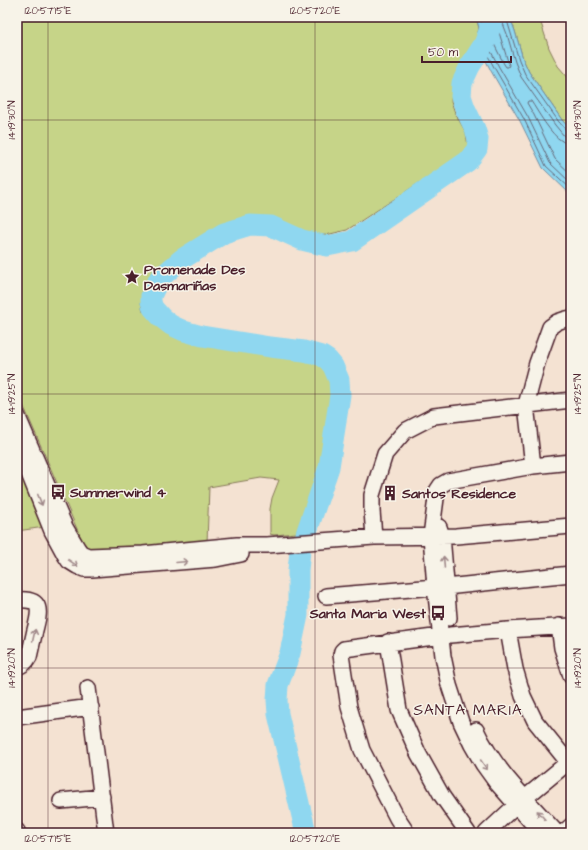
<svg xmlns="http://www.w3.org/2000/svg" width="588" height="850" font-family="'Architects Daughter',sans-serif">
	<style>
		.green { fill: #c6d488; stroke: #887a5a }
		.water { fill: #8fd7f0; stroke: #738da1 }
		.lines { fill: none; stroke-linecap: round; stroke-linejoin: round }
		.shore { stroke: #66697a; stroke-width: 1 }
		.river { stroke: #8fd7f0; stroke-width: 21 }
		.minor-casing { stroke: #4a1f2b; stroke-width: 18 }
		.minor { stroke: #f7f3e8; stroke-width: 15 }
		.oneway { stroke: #a0898a }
		.ticks { fill: none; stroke: #4a1f2b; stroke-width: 1; stroke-opacity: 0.45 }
		.labels { text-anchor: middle; stroke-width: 3; stroke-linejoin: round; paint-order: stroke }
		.poi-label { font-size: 14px; font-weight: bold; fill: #4a1f2b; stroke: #f7f3e8; text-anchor: start }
		.neighbourhood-label { font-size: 15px; letter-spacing: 1px; fill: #4a1f2b; stroke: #f7f3e8 }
		.neatline { fill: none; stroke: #4a1f2b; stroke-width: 1.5 }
		.ticks-label { font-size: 10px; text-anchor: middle; fill: #4a1f2b }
	</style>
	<rect width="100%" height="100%" fill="#f4e2d2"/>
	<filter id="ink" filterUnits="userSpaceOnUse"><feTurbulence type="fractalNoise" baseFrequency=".025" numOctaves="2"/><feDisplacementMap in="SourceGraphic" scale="8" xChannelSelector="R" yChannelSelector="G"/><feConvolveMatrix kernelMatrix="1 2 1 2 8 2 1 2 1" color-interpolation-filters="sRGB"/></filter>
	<g filter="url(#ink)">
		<path class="green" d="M17,17H476L479,28L476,41L458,71L453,85L451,101L455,113L466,133L468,147L460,156L347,230L326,235L305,233L282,221L271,217L259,216L243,219L221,227L180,250L163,263L153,275L143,296L141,303L143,311L156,325L168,333L180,339L199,344L268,355L302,359L317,363L326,369L332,381L331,395L321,467L296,533L274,535L270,534V509L272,498L279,480L261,478L209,487L207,543L94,551L88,549L84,545L17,391Z
			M510,17H539L549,48L558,66L571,81V130L562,120L529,72L523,59L515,31Z
			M25,478L45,527L17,531V480Z"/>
		<path class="water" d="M476,17H510L515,31L523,59L529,72L562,120L571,130V195L543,168L520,121L491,71L476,41L479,28Z"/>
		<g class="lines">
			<path class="shore" d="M481,17L483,29L480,41L495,69L524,119L546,166L571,189
				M486,17L488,28L485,40L499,67L528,117L550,163L571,183
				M501,17L502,21L507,34L515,62L521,77L555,125L564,136L571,138
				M506,17L519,60L525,74L559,122L567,131L571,133
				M496,28L498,29L509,65L508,67H506L504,64L492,40L494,29Z
				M571,144C568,144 565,143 562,141C551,135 538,112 531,101H528L527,103L534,115L555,159L571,174"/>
			<path class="river" d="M306,534L329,467L340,395L339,380L333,366L328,360L322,356L304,351L270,347L202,336L184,331L171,325L162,318L153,308L151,302V296L159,279L182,259L224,233L250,225L271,226L302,240L327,246L352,241L468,161L477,149L478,139L475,129L465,108L461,96L462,83L470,66L484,44L492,24
				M300,551L298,570V615L290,653L278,685L277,700L278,714L306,833"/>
			<g class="minor-casing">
				<path id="minor" d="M17,415L65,527L78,549L81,553L88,556L143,554L237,545H267L374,537L456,536L571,526
					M17,444L52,531L65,555L69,561L77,566L84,569H92L216,559L241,554
					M533,466L526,405L537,363L550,327L557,322L566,319L571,318
					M439,527L442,536L449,618
					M374,537L372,511V495L385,454L405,431L434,416L571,400
					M446,587L571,574
					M326,596L435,587
					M17,600C43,598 40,611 35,630C33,639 31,648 29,657C26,663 23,665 17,667
					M559,626L562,648L571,676
					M508,630L515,669L523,696L535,721L568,762
					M450,635L508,630L571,626
					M388,642L399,710L418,753L442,796L468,833
					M88,688L106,833
					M17,717L91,707
					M476,730C494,769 528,801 557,833
					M525,798L571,760
					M61,801L102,797
					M17,831V833
					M407,833L397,818L362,750L349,707L341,655L342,651L344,649L441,636
					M486,833L516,805
					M541,833L496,782L483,764L472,745L461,722L449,685L443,656L435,587L431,536L437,491L441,485L448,481L533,466L571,462
					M563,833L571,826"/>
			</g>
			<use href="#minor" class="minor"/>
		</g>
		<defs><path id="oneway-shaft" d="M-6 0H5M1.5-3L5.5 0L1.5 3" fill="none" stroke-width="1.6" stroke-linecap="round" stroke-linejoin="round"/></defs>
		<g class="oneway">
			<use href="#oneway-shaft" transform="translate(40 500) rotate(68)"/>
			<use href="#oneway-shaft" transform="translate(182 562) rotate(-5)"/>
			<use href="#oneway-shaft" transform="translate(444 562) rotate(-94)"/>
			<use href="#oneway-shaft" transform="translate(73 563) rotate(35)"/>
			<use href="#oneway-shaft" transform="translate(34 635) rotate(-77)"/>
			<use href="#oneway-shaft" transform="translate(484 765) rotate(56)"/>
			<use href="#oneway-shaft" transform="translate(541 815) rotate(-132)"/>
		</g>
	</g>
	<path class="ticks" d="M48,17V833M315,17V833M17,120H571M17,394H571M17,668H571"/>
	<defs>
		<g id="sight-bare" transform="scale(1.2)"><path d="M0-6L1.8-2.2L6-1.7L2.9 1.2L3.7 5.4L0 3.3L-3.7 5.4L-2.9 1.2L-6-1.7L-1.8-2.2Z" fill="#4a1f2b" stroke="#f7f3e8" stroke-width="2.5" paint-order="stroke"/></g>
		<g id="bus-bare" transform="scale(1.2)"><path d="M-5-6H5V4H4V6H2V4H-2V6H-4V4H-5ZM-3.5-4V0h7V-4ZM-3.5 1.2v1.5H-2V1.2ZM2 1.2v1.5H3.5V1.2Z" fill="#4a1f2b" stroke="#f7f3e8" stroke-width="2.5" paint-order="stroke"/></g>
		<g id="building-bare" transform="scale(1.2)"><path d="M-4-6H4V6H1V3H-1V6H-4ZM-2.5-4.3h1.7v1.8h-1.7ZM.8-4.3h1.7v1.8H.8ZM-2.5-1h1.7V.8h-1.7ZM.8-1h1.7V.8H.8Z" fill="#4a1f2b" stroke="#f7f3e8" stroke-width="2.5" paint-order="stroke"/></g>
	</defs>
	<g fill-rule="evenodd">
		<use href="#sight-bare" x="132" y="277"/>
		<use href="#bus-bare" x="58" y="492"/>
		<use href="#building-bare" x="390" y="493"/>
		<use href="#bus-bare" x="438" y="613"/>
	</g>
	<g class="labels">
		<g class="poi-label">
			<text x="144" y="274">Promenade Des<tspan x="144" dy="16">Dasmariñas</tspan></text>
			<text x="70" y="497">Summerwind 4</text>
			<text x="402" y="498">Santos Residence</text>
			<text x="426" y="618" text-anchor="end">Santa Maria West</text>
		</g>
		<g class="neighbourhood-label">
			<text x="468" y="715">SANTA MARIA</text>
		</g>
	</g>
	<rect width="588" height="850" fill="none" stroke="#f7f3e8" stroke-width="44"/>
	<path d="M422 56v6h89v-6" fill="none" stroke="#4a1f2b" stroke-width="2"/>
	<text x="428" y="56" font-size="12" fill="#4a1f2b" stroke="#f7f3e8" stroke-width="3" paint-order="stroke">50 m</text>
	<rect x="22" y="22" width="544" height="806" class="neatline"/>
	<g class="ticks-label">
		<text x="48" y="14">120°57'15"E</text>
		<text x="315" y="14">120°57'20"E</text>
		<text transform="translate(11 120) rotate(-90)" y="4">14°19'30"N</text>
		<text transform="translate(577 120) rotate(-90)" y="4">14°19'30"N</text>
		<text transform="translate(11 394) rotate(-90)" y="4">14°19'25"N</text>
		<text transform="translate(577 394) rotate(-90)" y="4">14°19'25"N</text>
		<text transform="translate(11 668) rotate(-90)" y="4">14°19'20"N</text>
		<text transform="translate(577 668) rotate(-90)" y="4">14°19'20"N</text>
		<text x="48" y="842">120°57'15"E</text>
		<text x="315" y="842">120°57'20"E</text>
	</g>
</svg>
